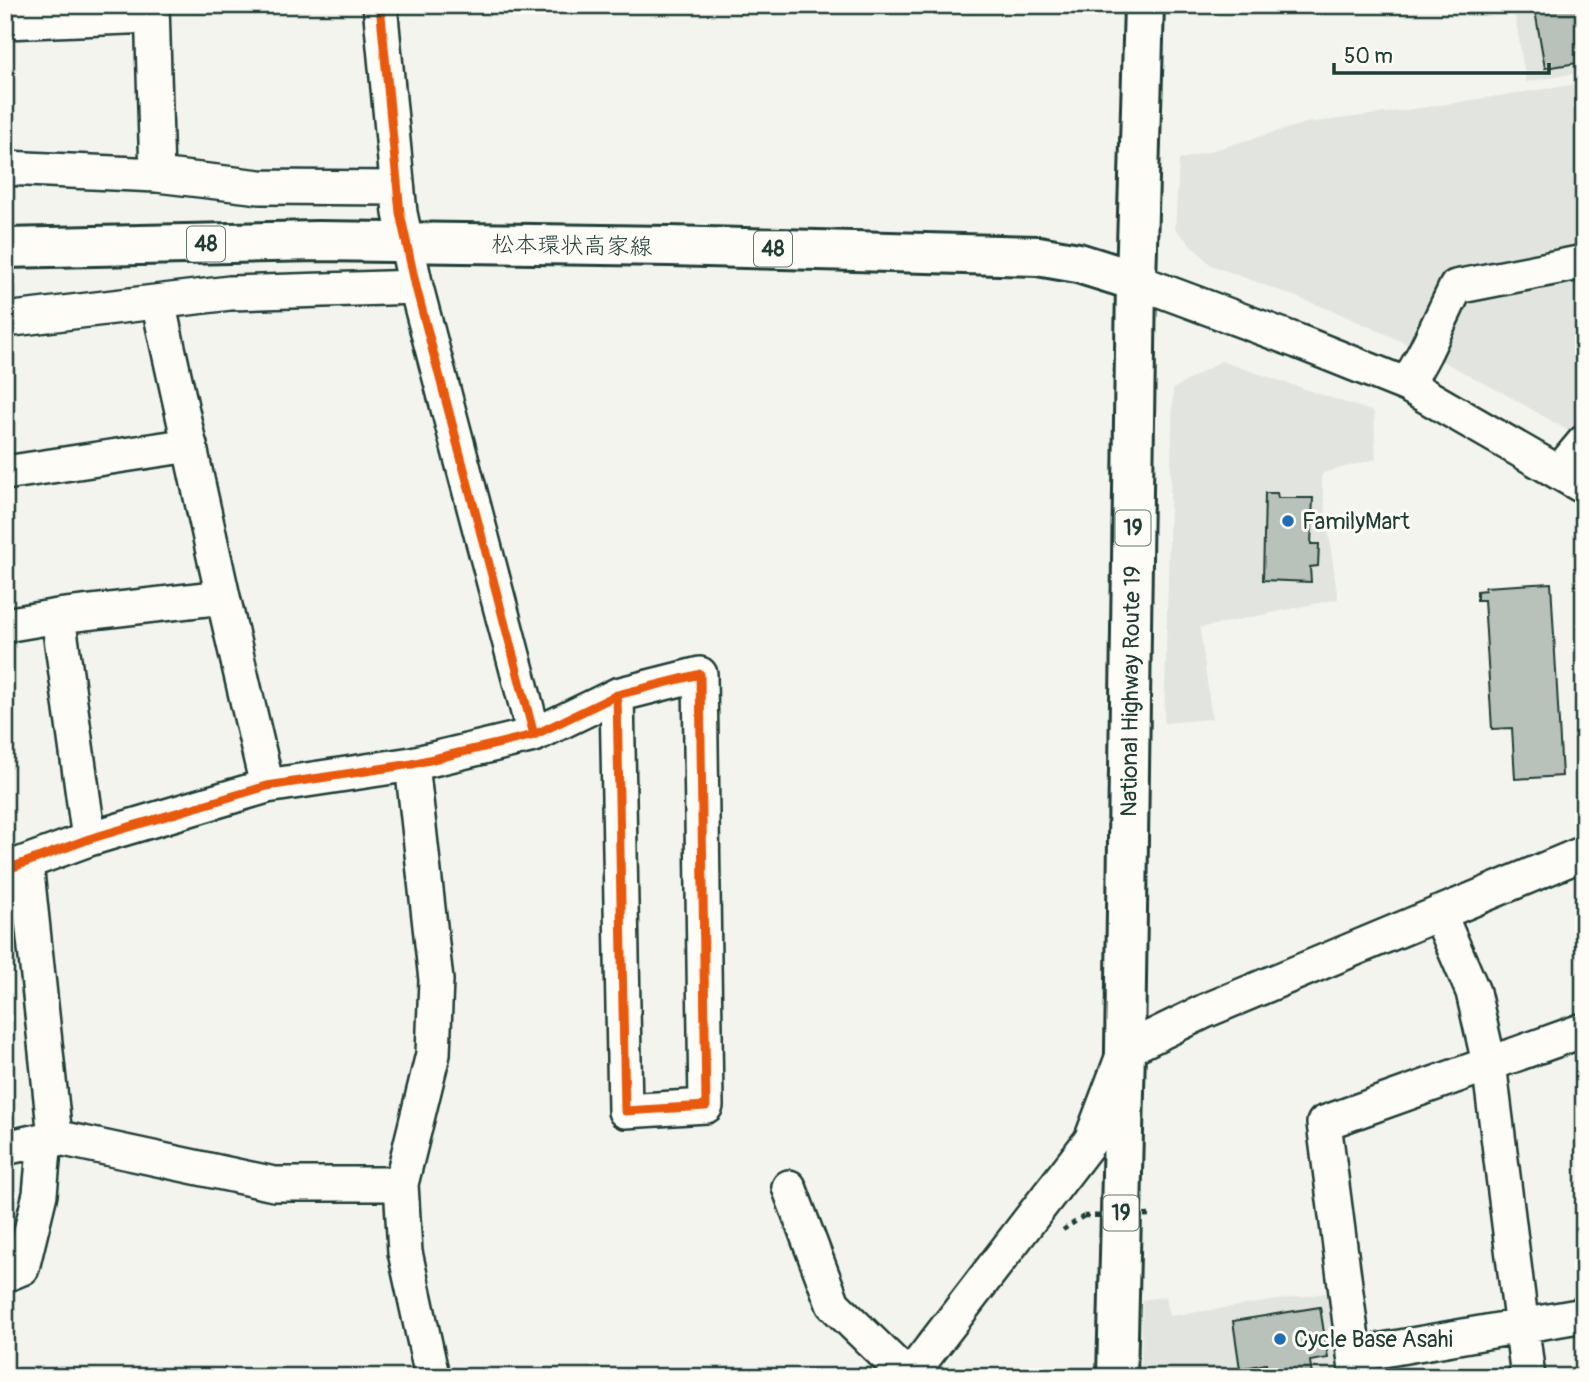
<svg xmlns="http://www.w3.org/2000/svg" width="1589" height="1382" font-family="Pangolin,'Klee One',sans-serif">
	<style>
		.built { fill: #e2e5df }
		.building { fill: #b9c1bb; stroke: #1f3d34; stroke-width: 2 }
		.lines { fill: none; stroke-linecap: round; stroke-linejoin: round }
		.minor-casing { stroke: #1f3d34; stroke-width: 38 }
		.major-casing { stroke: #1f3d34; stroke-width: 44 }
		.highway-casing { stroke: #1f3d34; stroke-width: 44 }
		.path { stroke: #1f3d34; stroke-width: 4.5; stroke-dasharray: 5 5; stroke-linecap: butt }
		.minor { stroke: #fdfcf7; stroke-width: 33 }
		.major { stroke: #fdfcf7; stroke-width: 38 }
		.highway { stroke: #fdfcf7; stroke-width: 38 }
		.path-bridge { stroke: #1f3d34; stroke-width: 4.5; stroke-dasharray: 5 5; stroke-linecap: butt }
		.cycleway-casing { stroke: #fdfcf7; stroke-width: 13 }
		.cycleway { stroke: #e8590c; stroke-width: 9 }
		.poi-dot { fill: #1f6fb2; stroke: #fdfcf7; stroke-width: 2.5 }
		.labels { text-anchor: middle; stroke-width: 6; stroke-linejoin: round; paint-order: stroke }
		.shield { fill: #fdfcf7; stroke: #62766e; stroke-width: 2 }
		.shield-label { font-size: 21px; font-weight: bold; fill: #1f3d34 }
		.street-label { font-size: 23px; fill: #1f3d34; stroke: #fdfcf7 }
		.poi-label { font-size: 23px; fill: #1f3d34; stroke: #fdfcf7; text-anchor: start }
	</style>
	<rect width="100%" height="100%" fill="#f4f4ef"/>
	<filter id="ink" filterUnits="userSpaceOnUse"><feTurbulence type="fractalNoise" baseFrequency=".0143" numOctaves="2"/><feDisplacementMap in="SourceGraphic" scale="14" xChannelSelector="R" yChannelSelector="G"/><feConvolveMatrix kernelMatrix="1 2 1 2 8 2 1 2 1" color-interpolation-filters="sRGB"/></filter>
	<g filter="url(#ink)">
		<path class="built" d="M1513,5H1584V72L1526,82Z
			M1584,83V440L1512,398L1425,352L1336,312L1211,265L1175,229L1179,160L1306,123L1400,111Z
			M1221,361L1374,412L1376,459L1323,473L1321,478L1338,599L1200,628L1212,719L1164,723L1173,389Z
			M1332,1292L1343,1377H1141L1142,1300L1166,1296L1169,1316Z"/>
		<path class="building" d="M1534,5H1584V62L1545,68Z
			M1265,493H1277L1278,498H1313L1311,544H1319L1318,566L1310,567L1311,582L1263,580Z
			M1551,583L1562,776L1515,779L1512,728L1492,729L1484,600H1477V591L1485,590V587Z
			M1320,1307L1328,1358L1310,1361L1312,1376L1268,1377L1266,1364L1240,1369L1233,1321Z"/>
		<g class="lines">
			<g class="minor-casing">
				<path id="minor" d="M152,5L157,175
					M5,22L152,16
					M5,168L157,175L260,187L397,188
					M1136,281L1297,341L1407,385L1584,487
					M158,302L223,597
					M5,320L230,293L416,287
					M1407,385L1425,352L1456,287L1584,262
					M1559,472L1584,442
					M5,473L190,445
					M5,625L58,616
					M534,735L617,695L700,674L706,1106L625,1111L617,695
					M412,764L436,980L433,1054L401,1184L405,1252L430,1367L433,1377
					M89,839L58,616L223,597L267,786
					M26,863L55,1137
					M5,870L89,839L267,786L412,764L534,735L416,287L400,213L380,5
					M1439,913L1473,992L1489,1063L1528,1377
					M5,1148L55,1137L274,1184H401
					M789,1187L833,1304L908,1377
					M5,1275L22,1268L40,1194L45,1139
					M1354,1355L1584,1315
					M909,1377L1091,1140L1125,1050L1205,1011L1584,853
					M1357,1377L1324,1123L1584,1030"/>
			</g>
			<g class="major-casing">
				<path id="major" d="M5,248L318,241L670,246L1038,256L1078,263L1136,281"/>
			</g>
			<g class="highway-casing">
				<g id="highway">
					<path id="s1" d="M1117,1377L1125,1050L1136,281L1144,5"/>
				</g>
			</g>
			<path class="path" d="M1063,1230L1084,1216"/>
			<use href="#minor" class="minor"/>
			<use href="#major" class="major"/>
			<use href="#highway" class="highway"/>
			<path class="path-bridge" d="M1084,1216L1154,1215"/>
			<g class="cycleway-casing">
				<path id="cycleway" d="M534,735L617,695L700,674L706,1106L625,1111L617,695
					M5,870L89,839L267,786L412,764L534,735L416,287L400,213L380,5"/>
			</g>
			<use href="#cycleway" class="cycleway"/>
		</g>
	</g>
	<g class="poi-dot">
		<circle cx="1288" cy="521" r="7"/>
		<circle cx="1280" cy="1339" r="7"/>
	</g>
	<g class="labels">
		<g class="shield">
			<rect x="187" y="226.5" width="38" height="35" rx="5"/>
			<rect x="754" y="231.5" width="38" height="35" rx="5"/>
			<rect x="1115.5" y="510.5" width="35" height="35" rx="5"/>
			<rect x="1103.5" y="1195.5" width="35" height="35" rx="5"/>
		</g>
		<g class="shield-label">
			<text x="206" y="251">48</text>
			<text x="773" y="256">48</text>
			<text x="1133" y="535">19</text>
			<text x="1121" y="1220">19</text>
		</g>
		<g class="street-label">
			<text transform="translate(572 245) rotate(1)" y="8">松本環状高家線</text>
			<text dy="8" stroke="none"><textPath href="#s1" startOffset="686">National Highway Route 19</textPath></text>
		</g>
		<g class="poi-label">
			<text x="1302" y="529">FamilyMart</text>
			<text x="1294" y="1347">Cycle Base Asahi</text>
		</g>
	</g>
	<rect width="1589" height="1382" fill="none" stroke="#fdfcf7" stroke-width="28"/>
	<rect x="14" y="14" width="1561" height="1354" fill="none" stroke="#1f3d34" stroke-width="2.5" filter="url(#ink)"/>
	<path d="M1334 63v10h215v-10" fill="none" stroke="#1f3d34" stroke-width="3.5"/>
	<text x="1344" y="63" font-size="21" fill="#1f3d34" stroke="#fdfcf7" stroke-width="5" paint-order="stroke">50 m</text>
</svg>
